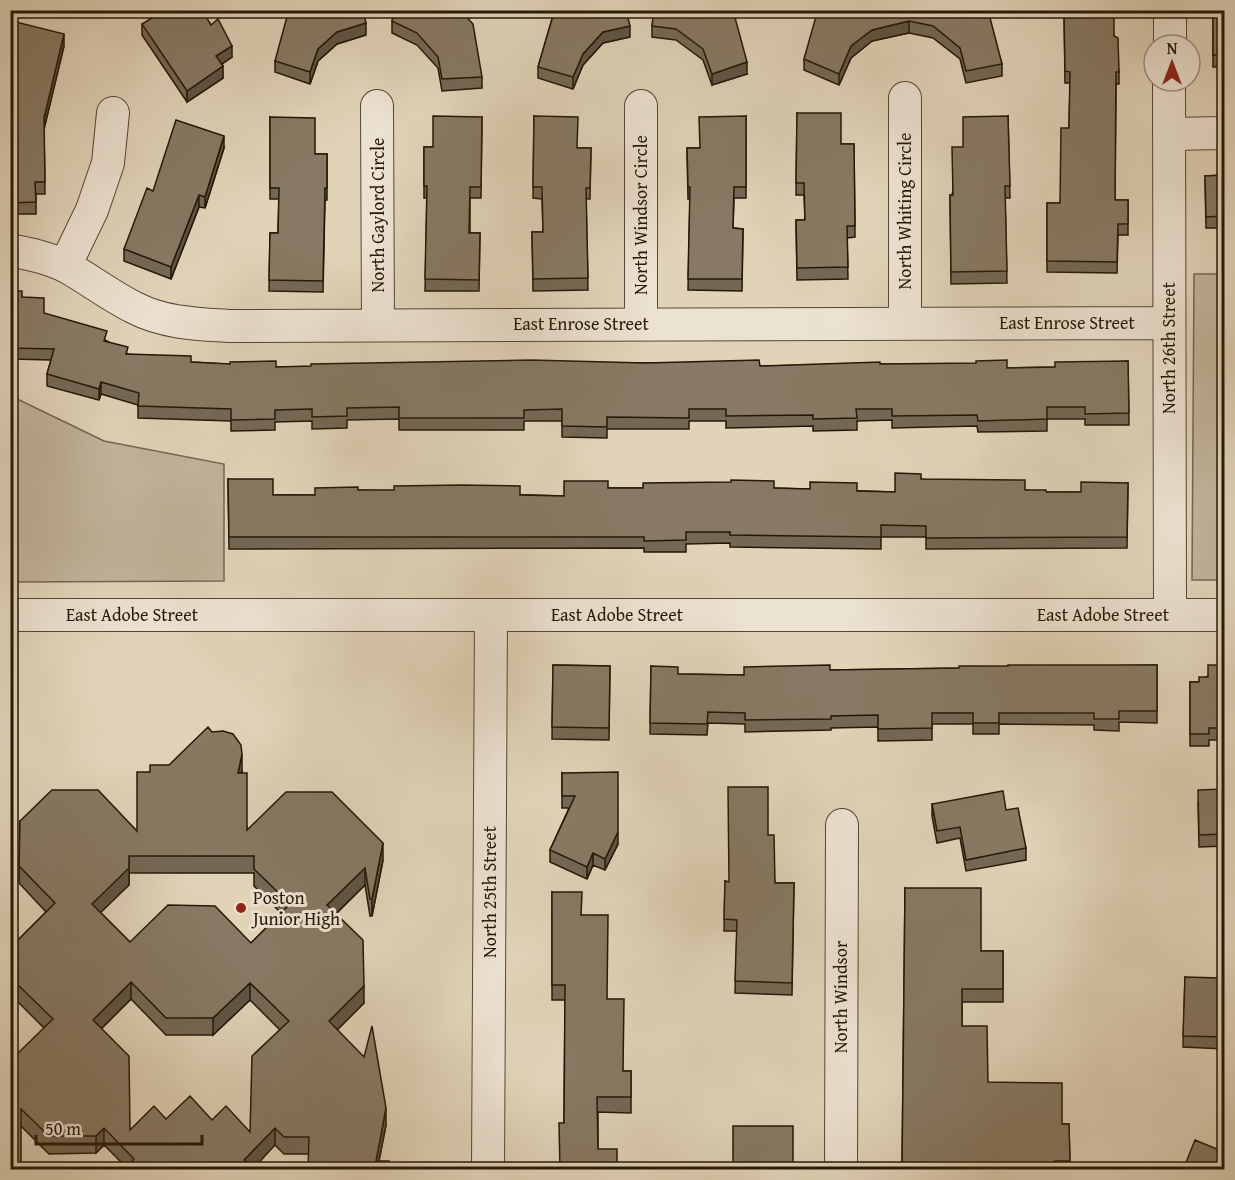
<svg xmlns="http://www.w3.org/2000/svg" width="1235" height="1180" font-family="'Gentium Book Plus',serif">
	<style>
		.green { fill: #c1b39a; stroke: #736650; stroke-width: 1.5 }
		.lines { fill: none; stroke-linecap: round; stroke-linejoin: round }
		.minor-casing { stroke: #544733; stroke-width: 34 }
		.minor { stroke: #ece2d1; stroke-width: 32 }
		.wall { fill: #746855; stroke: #251807; stroke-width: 1.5; fill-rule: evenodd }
		.shaded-wall { fill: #5e5545; stroke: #251807; stroke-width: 1.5 }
		.building { fill: #877963; stroke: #251807; stroke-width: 1.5; fill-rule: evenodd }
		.poi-dot { fill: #8f2418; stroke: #ece2d1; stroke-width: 2 }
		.labels { text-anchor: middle; stroke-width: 6; stroke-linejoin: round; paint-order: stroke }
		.street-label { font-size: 18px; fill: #251807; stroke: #ece2d1 }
		.poi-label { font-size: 18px; fill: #251807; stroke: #ece2d1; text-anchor: start }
	</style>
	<rect width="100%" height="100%" fill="#e1d3b8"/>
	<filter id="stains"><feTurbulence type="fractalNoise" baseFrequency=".00333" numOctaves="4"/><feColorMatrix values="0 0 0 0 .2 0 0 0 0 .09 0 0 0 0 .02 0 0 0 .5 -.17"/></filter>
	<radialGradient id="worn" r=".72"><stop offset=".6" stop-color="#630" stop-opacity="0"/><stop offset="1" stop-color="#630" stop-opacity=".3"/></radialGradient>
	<path class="green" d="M1194,274H1224V580H1192Z
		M11,396L104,441L224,464V581L11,582Z"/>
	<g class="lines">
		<g class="minor-casing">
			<path id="minor" d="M1170,45V10
				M1169,81L1170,615
				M377,106L378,325
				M1169,134L1224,133
				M10,250C30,254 49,258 67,267C90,280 111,296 135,308C164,323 197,324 229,326L1168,323
				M65,266L92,210L108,163L113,113
				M641,324V106
				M905,324V98
				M10,615H1224
				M488,1170L491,615
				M841,1170L842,825"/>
		</g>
		<use href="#minor" class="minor"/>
	</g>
	<path class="wall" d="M395,10L482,77V88L442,91L438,68L417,45L392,33V21Z
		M654,10L747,74L712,85L703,60L676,40L652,37V26Z
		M820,10H985L1002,64V76L966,83L960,59L933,38L909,33L872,41L851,58L839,85L804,70V59Z
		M1064,10L1114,36L1119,72V84H1116L1115,200H1128V235H1118L1117,273L1047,272V203H1060L1069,128L1070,83H1065Z
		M1213,10H1224V67H1213Z
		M174,18L232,57L222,64L223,78L187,102L142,35V24Z
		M552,19L630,37L603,43L583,65L573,89L538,78V67Z
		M10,24L64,46L44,129L45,194H36V214H10Z
		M366,35L337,44L318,61L310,84L275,72V61Z
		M797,113L841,144H854L855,237L847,238L848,279L797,280L796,220H805L804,195H796Z
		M534,116L577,148H591L590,199H586L588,290L533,291L532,232H543L542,199L533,198Z
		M746,116V198H734L733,228L743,229L742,291L688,290L690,199H688L687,148H700Z
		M1008,116L1010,198H1005L1007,283L951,284L950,195H952L963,147Z
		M270,117L315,154H327V200H325L323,292L269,291L270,233H278L279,199H270Z
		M482,117L481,198H470V233H480L479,291H425L427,198H424V147H433Z
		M224,148L205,208L199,207L171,279L124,261V249L153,191Z
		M1224,175V228H1206L1205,176Z
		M10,291L22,297L44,314L107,341L128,354L191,362L276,367L645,363L760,366L880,364L1007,368L1055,367L1128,361L1129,425H1085V419H1047V431L978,432L977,426L892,428V420L857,421V430L813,431V426L726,428V421H689V429H607V438L562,437V421H524V430H399V419L347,420V428L312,429V421L275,422V430L231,431V421L138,418V405L101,394L99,400L47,386V374L51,360L10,359Z
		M228,479L273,495H315L358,490L564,496L608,488H774L895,492L921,479L1025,490L1046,492H1081L1128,483L1127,548L926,549V537H881V549L730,547V543L686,544V552H644V548L229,549Z
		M553,665L610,666L609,740L552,739Z
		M1157,665V723L1119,722V731L1094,730V725L999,724V734H973V724H932V740L878,741V727L831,728V730L745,732V724L708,723L707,735L650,734L651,666L678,674L744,675L830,670Z
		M1224,665V740H1209V746H1190V682H1199Z
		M242,771L247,830L383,860L372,916H370L365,885L336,914L364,1003L337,1030L386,1125L379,1161L389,1170L309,1154H284L275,1145L126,1167L104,1145L96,1153L49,1154L21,1126L15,1099L44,1028L18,1002V940L46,912L19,883L20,821L137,831ZM129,873H254V886L281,913L251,943L130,942L100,912L129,885ZM131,999L166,1035H213L250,1000L280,1030L250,1132L212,1120L166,1119L130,1130L101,1029Z
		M562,773L618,844L605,870L593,865L587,879L550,862V850L569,808H562Z
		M1224,789V846L1199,847L1198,802Z
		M932,804L1006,810L1026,848V860L966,871L960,838L937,843L932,816Z
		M768,835L775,883H794L792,995L735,993L737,931H724L725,881L729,882Z
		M905,888L981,951H1003V1002H962V1026L988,1082L1062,1124H1069L1070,1170H902Z
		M552,892L582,915L607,999L623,1071H631V1113L598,1112V1149L617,1170L564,1123L565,1000H552Z
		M10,905L17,936V953L10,955Z
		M1185,977L1219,990H1224V1049L1183,1047Z"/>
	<path class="shaded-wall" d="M909,21V33L872,41L851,58L839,85V74L851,46L872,30Z
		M366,23V35L337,44L318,61L310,84V72L318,49L337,32Z
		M630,26V37L603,43L583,65L573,89V77L583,54L603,32Z
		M64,34V46L44,129V118Z
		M232,46V57L216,68V56Z
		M747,62V74L712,85V74Z
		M223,66V78L187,102V91Z
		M224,136V148L205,208V197Z
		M199,195V207L171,279V267Z
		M101,382V394L99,400V389Z
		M242,754V771L238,790V773Z
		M618,832V844L605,870V859Z
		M383,843V860L372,916V899Z
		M593,853V865L587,879V867Z
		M129,856V885L92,921V904Z
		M365,868V885L327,922V905Z
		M131,982V999L93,1037V1020Z
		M250,983V1000L213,1035V1018Z
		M364,986V1003L329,1038V1021Z
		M386,1108V1125L377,1170L376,1161Z
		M104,1128V1145L96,1153V1136Z
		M275,1128V1145L252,1170L244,1160Z"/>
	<path class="building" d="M165,10H171L174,18L185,10H202L211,25L218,19L232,46L216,56L223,66L187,91L142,24Z
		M292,10H363L366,23L337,32L318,49L310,72L275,61L288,13Z
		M395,10H460L473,24L482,77L442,79L438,57L417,33L392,21Z
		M561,10H626L630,26L603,32L583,54L573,77L538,67L552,19Z
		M654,10H733L747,62L712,74L703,49L676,29L652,26Z
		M820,10H985L989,14L1002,64L966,71L960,48L933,26L909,21L872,30L851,46L839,74L804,59L817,13Z
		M1064,10H1114V36L1118,38L1119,72H1116L1115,200H1128V224H1118L1117,262L1047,261V203H1060L1061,128H1069L1070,72L1065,71Z
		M1213,10H1224V55H1213Z
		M12,21L64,34L44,118L45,182H35L36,202L10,203V24Z
		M797,113H841V144H854L855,226H847L848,267L797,268L796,220H805L804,183H796Z
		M433,116L482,117L481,187H470L469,233H480L479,280L425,279L427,186H424V147H433Z
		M534,116L578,117L577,148H591L590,188H586L588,278L533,279L532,232H543L542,187H533Z
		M746,116V187H734L733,228L743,229L742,279H688L690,187H688L687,148H700L699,117Z
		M1008,116L1010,186H1005L1007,271L951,272L950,195H953L952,147H963V117Z
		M270,117L315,118V154H327V188H325L323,281L269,280L270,233H278L279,188H270Z
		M176,120L224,136L205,197L199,195L171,267L124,249L147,188L153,191Z
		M1224,175V216L1206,217L1205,176Z
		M10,291H22V297L44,298V313L107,331L104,341L128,347L126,354L191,356V362L230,364V362L276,361V367L311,366V364L531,360L645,363L759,360L760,366L880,362V364L976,363V361L1007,360V368L1055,367V362L1128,361L1129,413L1085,414V407H1047V419L978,421L977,415L892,416V409H856L857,418L813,419V415L726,416V409H689V418L607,417V427L562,426V409L524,410V418H399V407L347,408V416L312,417V409L275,410V419L231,420V409L138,406L139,393L101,382L99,389L47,374L54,349L10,348Z
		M895,473L921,474V479L1025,480V490H1046V492H1081V482L1128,483L1127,537L926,538V526L881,525V537L730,535V532H686V540L644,541V537H229L228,479H273V495H315V488L358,487V490H394V486L462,485L520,486V495L564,496V481H608V488H643V483L731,482V480L774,481V488L810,489V482L857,483V491L895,492Z
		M553,665L610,666L609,728L552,727Z
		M830,665V670L959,668V666H1008V665H1157V711H1119V719H1094V713H999V723H973V713H932V728L878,729V715L831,716V719L745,720V713L708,712L707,724L650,723L651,666L678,667V674L744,675V667Z
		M1208,665H1224V728H1209V734H1190V682H1199V677H1208Z
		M208,727L212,732L223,731L233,734L241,745L242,754L238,773H247V830L286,792H332L383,843L372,899H370L365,868L327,905L363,940L364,986L329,1021L364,1057L372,1026L386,1108L376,1161H389L388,1170H308L309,1137H284L275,1128L244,1160L253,1170H124L134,1159L104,1128L96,1136H49L21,1109V1170H10V1099H15V1056L53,1019L18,985V940L55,903L19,866L20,821L52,790H98L137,831V772H150V765H169ZM129,856H254V869L290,904L251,943L215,906L168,905L130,942L92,904L129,868ZM131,982L166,1018H213L250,983L289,1021L252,1056L250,1132L226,1106L212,1120L190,1096L166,1119L154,1106L130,1130L129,1056L93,1020Z
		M618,772V832L605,859L593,853L587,867L550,850L575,796H562V773Z
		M728,787H768V835H774L775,883H794L792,983L735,981L737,920L724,919L725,881L729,882Z
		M1224,789V834L1199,835L1198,790Z
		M1003,791L1006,810L1018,808L1026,848L966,860L960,827L937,831L932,804Z
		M905,888H981V951H1003V989H962V1026H987L988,1082L1062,1083V1124H1069L1070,1161H1055V1170H1035V1166L976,1168V1170H902Z
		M552,892H582L581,915H608L607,999H624L623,1071H631V1097H597L598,1149H617V1170H560L559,1123H564L565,985H552Z
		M10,905L17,936L10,938Z
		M1185,977L1219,978V990H1224V1037L1183,1036Z
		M733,1126H793V1170H733Z
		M1195,1140L1224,1152V1170H1183Z"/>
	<circle class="poi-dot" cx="241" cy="908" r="6"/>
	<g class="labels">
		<g class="street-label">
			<text transform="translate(905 211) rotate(-90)" y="6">North Whiting Circle</text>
			<text transform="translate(378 215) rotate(-90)" y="6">North Gaylord Circle</text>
			<text transform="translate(641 215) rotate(-90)" y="6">North Windsor Circle</text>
			<text x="1067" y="329">East Enrose Street</text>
			<text x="581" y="330">East Enrose Street</text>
			<text transform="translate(1169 348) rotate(-90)" y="6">North 26th Street</text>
			<text x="132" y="621">East Adobe Street</text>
			<text x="617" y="621">East Adobe Street</text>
			<text x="1103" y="621">East Adobe Street</text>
			<text transform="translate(490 892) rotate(-90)" y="6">North 25th Street</text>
			<text transform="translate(841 997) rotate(-90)" y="6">North Windsor</text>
		</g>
		<g class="poi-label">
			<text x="253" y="904">Poston<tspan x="253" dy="21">Junior High</tspan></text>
		</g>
	</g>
	<rect width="1235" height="1180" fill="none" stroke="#e1d3b8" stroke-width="36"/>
	<rect x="12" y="12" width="1211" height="1156" fill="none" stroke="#251807" stroke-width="3"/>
	<rect x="18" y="18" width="1199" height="1144" fill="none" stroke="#251807" stroke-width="1.5"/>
	<g transform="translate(1172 63)"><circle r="28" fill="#ece2d1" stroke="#9c9180" stroke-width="1.5"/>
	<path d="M0-4.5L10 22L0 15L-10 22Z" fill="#8f2418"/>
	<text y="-9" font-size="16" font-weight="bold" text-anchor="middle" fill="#251807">N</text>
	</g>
	<path d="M36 1135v9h166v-9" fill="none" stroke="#251807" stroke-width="3"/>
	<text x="45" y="1135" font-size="18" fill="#251807" stroke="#ece2d1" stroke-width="4.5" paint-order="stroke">50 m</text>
	<rect width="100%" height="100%" filter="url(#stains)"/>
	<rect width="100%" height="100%" fill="url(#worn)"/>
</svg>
